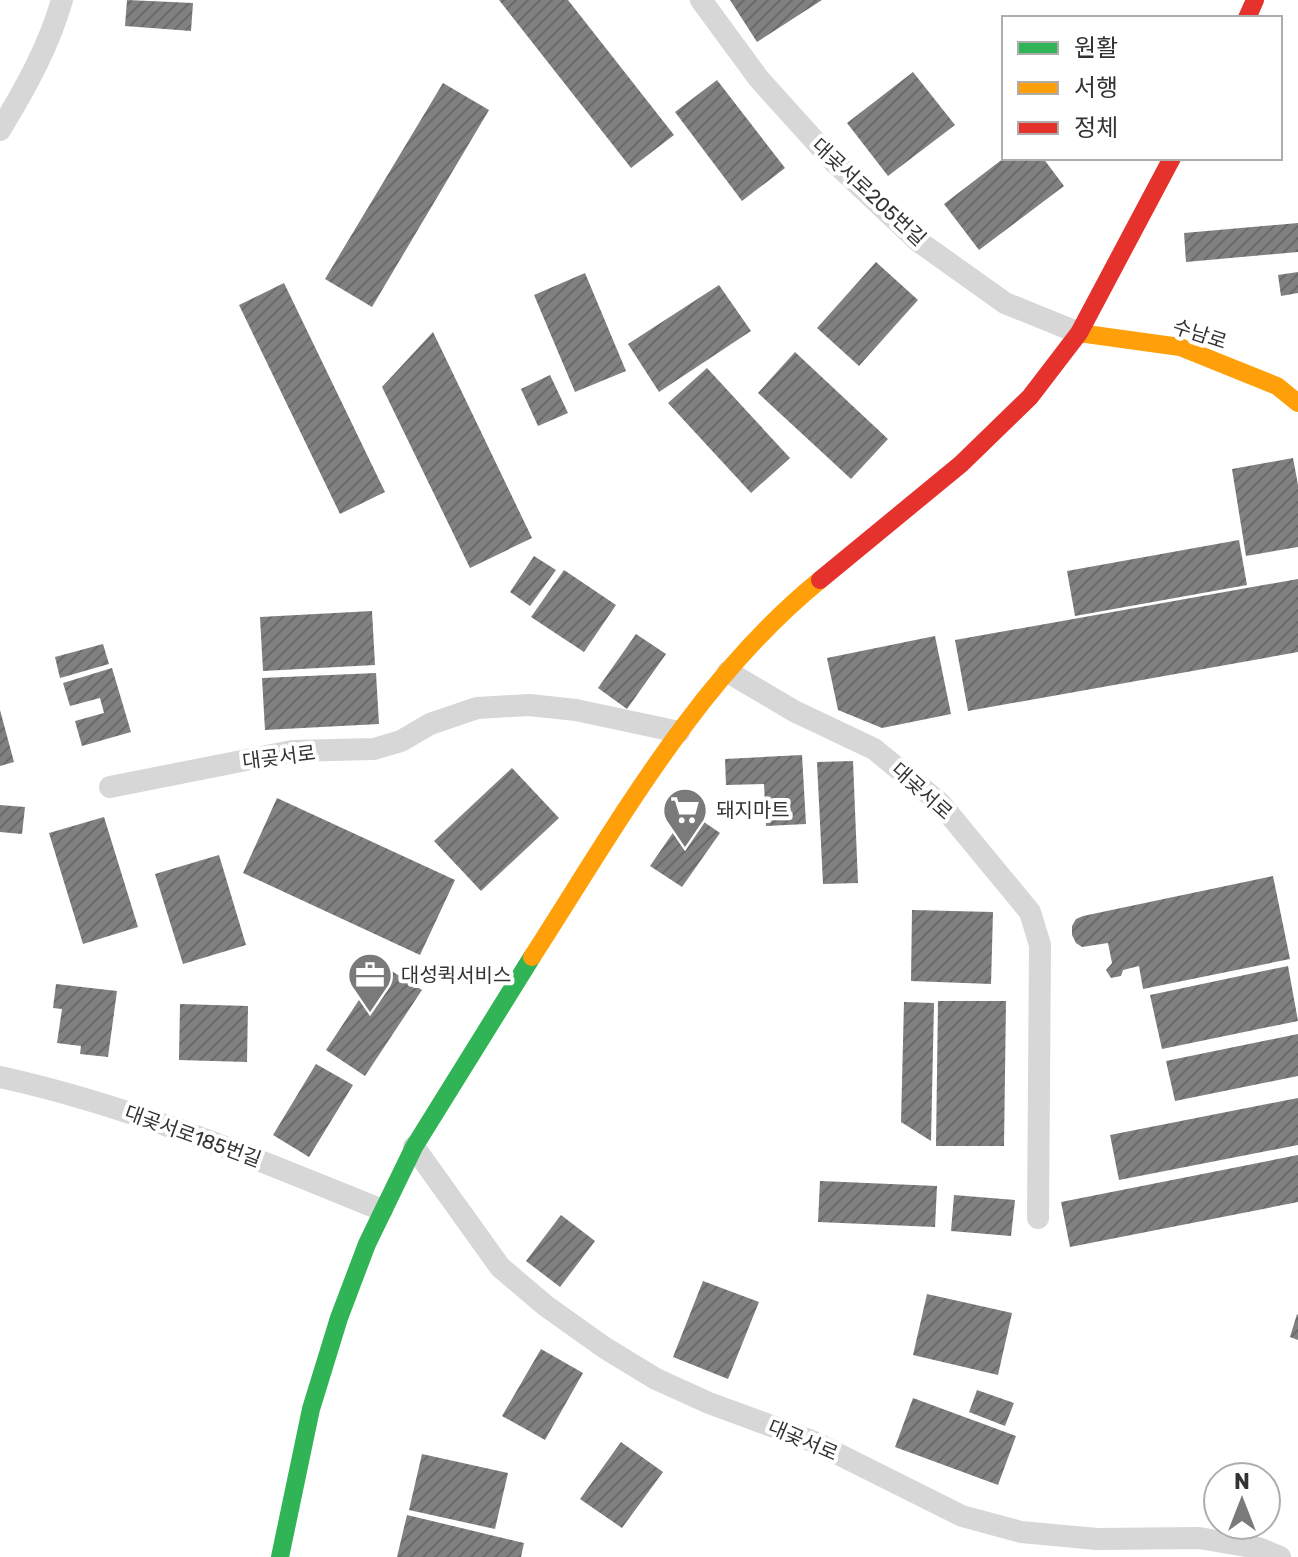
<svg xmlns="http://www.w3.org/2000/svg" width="1298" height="1557" font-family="Rubik,'Noto Sans KR',sans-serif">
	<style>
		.building { fill: url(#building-hatch) }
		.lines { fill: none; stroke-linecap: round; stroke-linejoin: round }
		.lane { stroke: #d7d7d7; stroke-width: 22 }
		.fast { stroke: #30b455; stroke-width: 18 }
		.slow { stroke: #ff9f0a; stroke-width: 18 }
		.jam { stroke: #e5322d; stroke-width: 18 }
		.labels { text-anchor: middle; stroke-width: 8; stroke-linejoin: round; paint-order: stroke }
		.street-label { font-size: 20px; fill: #333; stroke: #fff }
		.poi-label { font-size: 20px; fill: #333; stroke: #fff; text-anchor: start }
	</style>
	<defs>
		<pattern id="building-hatch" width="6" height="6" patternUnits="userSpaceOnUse" patternTransform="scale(2)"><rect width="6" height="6" fill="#818181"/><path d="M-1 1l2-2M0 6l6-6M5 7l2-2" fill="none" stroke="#6a6a6a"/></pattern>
	</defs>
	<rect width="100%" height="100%" fill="#fff"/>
	<path class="building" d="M127,0L193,3L191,31L125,26Z
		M499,0H568L674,135L631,168Z
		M730,0H822L757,42Z
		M913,72L955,125L888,176L847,123Z
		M717,80L785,168L742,201L675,112Z
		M443,83L489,110L372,307L325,279Z
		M1004,158H1043L1064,186L979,250L944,204Z
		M1298,223V252L1186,262L1184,233Z
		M876,262L918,300L859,366L817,328Z
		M1298,272V293L1281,296L1278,275Z
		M585,273L626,371L575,392L534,295Z
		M284,283L385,492L340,514L239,305Z
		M719,285L751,331L659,392L628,344Z
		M433,332L532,538L470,568L382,387Z
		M795,352L888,439L851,479L758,393Z
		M707,368L790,458L751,493L668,403Z
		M550,375L568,413L538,426L521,389Z
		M1293,458L1298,485V547L1246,556L1232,469Z
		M1239,540L1247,585L1075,616L1067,571Z
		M534,556L556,570L530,606L510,592Z
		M564,570L616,605L584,652L531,617Z
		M1298,579V652L968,711L955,640Z
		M372,611L375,665L263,671L260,617Z
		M636,634L666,654L627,709L598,688Z
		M935,636L951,714L882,728L838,710L827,658Z
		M103,644L109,664L60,678L55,657Z
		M112,668L131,732L82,746L75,721L104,713L100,698L70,706L63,683Z
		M376,673L379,724L265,730L262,678Z
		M0,710L14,762L0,766Z
		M802,755L806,824L766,826L764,784L726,785L725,759Z
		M853,761L858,883L823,884L817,762Z
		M512,768L559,818L481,891L434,841Z
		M277,798L455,880L420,955L243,873Z
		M0,805L25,807L22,834L0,832Z
		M688,811L720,833L682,887L650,866Z
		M104,817L138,927L83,944L49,833Z
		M219,855L246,945L183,964L155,874Z
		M1273,876L1290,959L1143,989L1139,966L1123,970L1121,976L1111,978L1106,970L1112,963L1108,943L1082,947L1076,943L1072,935V926L1076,919L1083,916Z
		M912,910L993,912L991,984L911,981Z
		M382,965L422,990L365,1076L326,1050Z
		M1288,966L1298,1021L1162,1049L1150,995Z
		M56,984L117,991L108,1057L80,1054L81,1046L57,1043L62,1009L53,1008Z
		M938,1001H1006L1004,1146H936Z
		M904,1002L934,1003L931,1141L901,1122Z
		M180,1004L248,1006L247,1062L179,1060Z
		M1298,1034V1076L1175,1101L1166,1061Z
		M316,1064L353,1085L309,1157L273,1135Z
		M1298,1098V1145L1119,1180L1110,1135Z
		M1298,1155V1202L1070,1247L1061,1202Z
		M820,1181L937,1186L935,1227L818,1222Z
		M954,1195L1015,1200L1011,1236L951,1231Z
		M561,1215L595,1241L560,1287L526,1261Z
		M703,1281L759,1302L728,1379L673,1357Z
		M927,1294L1012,1313L998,1375L913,1355Z
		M1297,1314L1298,1315V1340L1290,1337Z
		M541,1349L583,1373L545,1440L502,1416Z
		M977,1390L1014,1403L1005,1426L969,1412Z
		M913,1398L1016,1436L998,1485L895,1447Z
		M621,1442L663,1472L622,1528L580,1499Z
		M422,1454L508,1473L495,1529L409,1510Z
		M407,1515L524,1543L521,1557H397Z"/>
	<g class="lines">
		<path class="lane" d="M701,0L759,79L833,161L918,241L1005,303L1079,333
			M0,130C25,89 49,46 62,0
			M728,672L794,711L874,749L940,803L1030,912L1040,945L1038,1218
			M110,787L292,751L374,749L401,741L430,724L477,708L529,705L576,710L679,732
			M0,1077C133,1106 256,1159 382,1210
			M414,1147L500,1267L546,1306L605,1348L656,1379L709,1403L812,1441L962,1516L1021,1532L1097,1539L1199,1538L1258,1548L1280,1557"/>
		<path class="fast" d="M280,1557L311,1409L339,1318L367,1244L414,1147L532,957"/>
		<path class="slow" d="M1079,333L1180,347L1277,386L1298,403
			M532,957C617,825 697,680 820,580"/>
		<path class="jam" d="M1247,18L1255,0
			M820,580L961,464L1030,397L1079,333L1172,158"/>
	</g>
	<defs>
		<g id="supermarket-pin" transform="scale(2.3)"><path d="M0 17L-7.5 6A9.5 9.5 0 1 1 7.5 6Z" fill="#7a7a7a" stroke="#fff"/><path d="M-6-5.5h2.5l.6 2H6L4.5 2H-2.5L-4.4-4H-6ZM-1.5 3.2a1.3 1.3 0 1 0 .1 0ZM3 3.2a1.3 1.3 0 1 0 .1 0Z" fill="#fff"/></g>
		<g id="office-pin" transform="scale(2.3)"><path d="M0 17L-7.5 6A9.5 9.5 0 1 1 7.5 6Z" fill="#7a7a7a" stroke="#fff"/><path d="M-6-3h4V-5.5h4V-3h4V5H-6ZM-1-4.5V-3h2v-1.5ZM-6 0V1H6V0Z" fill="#fff"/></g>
	</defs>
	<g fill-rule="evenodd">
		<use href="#supermarket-pin" x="685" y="810"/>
		<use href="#office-pin" x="370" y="975"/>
	</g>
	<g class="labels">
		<g class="street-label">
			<text transform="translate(869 192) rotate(43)" y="7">대곶서로205번길</text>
			<text transform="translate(1200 334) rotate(18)" y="7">수남로</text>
			<text transform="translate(279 757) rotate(-7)" y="7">대곶서로</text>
			<text transform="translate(922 791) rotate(42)" y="7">대곶서로</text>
			<text transform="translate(193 1136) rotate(20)" y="7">대곶서로185번길</text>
			<text transform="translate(803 1440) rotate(23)" y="7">대곶서로</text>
		</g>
		<g class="poi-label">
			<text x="716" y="817">돼지마트</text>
			<text x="401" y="982">대성퀵서비스</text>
		</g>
	</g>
	<rect x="1002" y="16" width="280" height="144" fill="#ffffff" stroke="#adadad" stroke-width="2"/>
	<rect x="1018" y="42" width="40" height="12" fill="#30b455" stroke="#adadad" stroke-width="2"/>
	<text x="1074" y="56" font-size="24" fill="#333333">원활</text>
	<rect x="1018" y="82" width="40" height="12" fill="#ff9f0a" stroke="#adadad" stroke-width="2"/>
	<text x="1074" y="96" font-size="24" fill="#333333">서행</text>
	<rect x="1018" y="122" width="40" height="12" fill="#e5322d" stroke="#adadad" stroke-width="2"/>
	<text x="1074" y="136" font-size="24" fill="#333333">정체</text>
	<g transform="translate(1242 1501)"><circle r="38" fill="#ffffff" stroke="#adadad" stroke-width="2"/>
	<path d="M0-6L14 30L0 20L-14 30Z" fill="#7a7a7a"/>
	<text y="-12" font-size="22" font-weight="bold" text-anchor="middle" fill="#333333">N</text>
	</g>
</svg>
